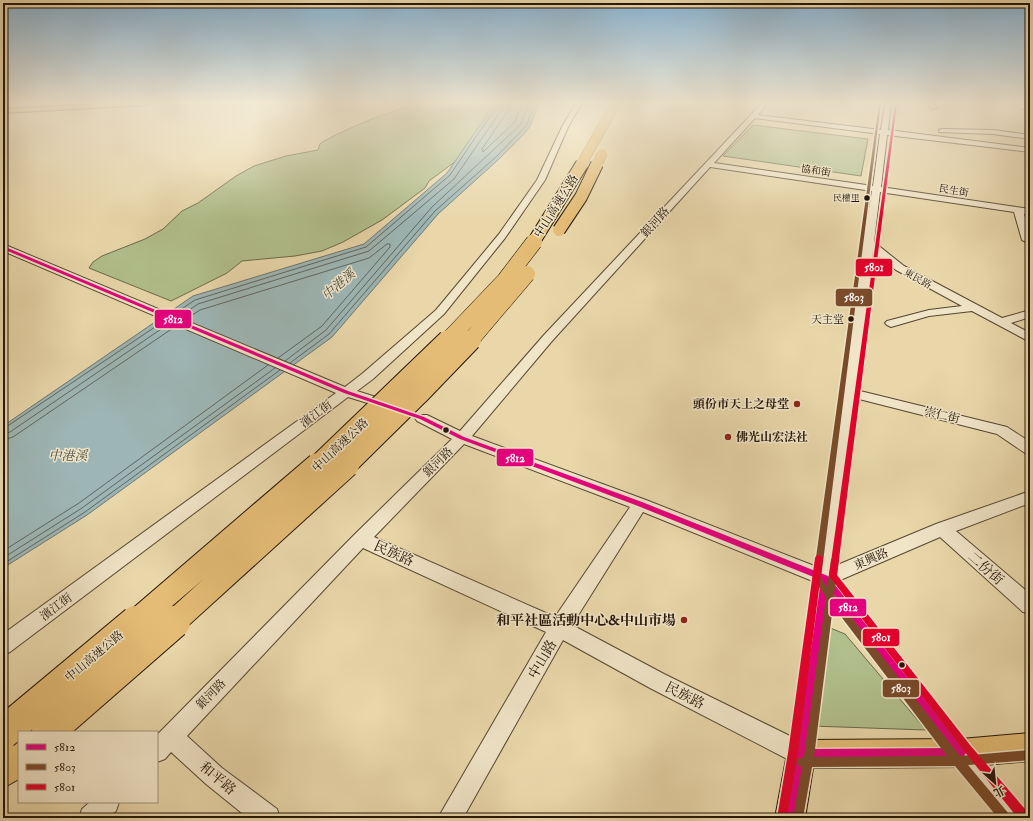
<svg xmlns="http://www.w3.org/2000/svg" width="1033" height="821" font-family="'IM FELL Double Pica','Noto Serif TC',serif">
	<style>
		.green { fill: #b1bf8c; stroke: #6a6a4a }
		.water { fill: #9db6b5; stroke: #6d7670 }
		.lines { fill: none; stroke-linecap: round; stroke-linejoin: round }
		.shore { stroke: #60665f; stroke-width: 1 }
		.minor-casing { stroke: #554631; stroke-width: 2 }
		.major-casing { stroke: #241609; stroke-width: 2 }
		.highway-casing { stroke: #241609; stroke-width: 2 }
		.minor { fill: #f1e5c8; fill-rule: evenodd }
		.major { fill: #e4bc75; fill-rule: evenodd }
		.highway { fill: #e4bc75; fill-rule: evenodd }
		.highway-bridge-far5-casing { stroke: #241609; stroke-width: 10; stroke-linecap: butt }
		.highway-bridge-far4-casing { stroke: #241609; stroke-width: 14; stroke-linecap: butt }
		.highway-bridge-far3-casing { stroke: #241609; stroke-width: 17; stroke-linecap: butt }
		.highway-bridge-far2-casing { stroke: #241609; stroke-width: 22; stroke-linecap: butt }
		.highway-bridge-far1-casing { stroke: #241609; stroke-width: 26; stroke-linecap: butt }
		.highway-bridge-casing { stroke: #241609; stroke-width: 34; stroke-linecap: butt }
		.highway-bridge-far5 { stroke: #e4bc75; stroke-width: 10 }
		.highway-bridge-far4 { stroke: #e4bc75; stroke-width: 12 }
		.highway-bridge-far3 { stroke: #e4bc75; stroke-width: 16 }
		.highway-bridge-far2 { stroke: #e4bc75; stroke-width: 20 }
		.highway-bridge-far1 { stroke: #e4bc75; stroke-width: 24 }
		.highway-bridge { stroke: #e4bc75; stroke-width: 32 }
		.bus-1-casing { stroke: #f1e5c8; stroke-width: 3 }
		.bus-2-casing { stroke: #f1e5c8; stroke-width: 3 }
		.bus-3-casing { stroke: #f1e5c8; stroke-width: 3 }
		.bus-1 { fill: #e5007d; fill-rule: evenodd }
		.bus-2 { fill: #7a4b2a; fill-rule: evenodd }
		.bus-3 { fill: #e4002b; fill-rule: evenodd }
		.bus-dot { fill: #241609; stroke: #f1e5c8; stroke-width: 1.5 }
		.poi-dot { fill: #8f2418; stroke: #f1e5c8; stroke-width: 1.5 }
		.labels { text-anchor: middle; stroke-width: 3; stroke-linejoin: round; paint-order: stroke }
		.far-bus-label { font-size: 9px; fill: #241609; stroke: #f1e5c8; text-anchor: end }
		.far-street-label { font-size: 10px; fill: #241609; stroke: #f1e5c8 }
		.bus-label { font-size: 11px; fill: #241609; stroke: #f1e5c8; text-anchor: end }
		.street-label { font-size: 12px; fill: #241609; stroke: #f1e5c8 }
		.poi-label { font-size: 12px; font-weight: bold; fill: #241609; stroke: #f1e5c8; text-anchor: end }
		.water-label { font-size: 13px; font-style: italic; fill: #4e4e45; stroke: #f1e5c8 }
		.near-street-label { font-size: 14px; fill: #241609; stroke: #f1e5c8 }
		.near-poi-label { font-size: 14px; font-weight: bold; fill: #241609; stroke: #f1e5c8; text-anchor: end }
		.line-badge { stroke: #f1e5c8; stroke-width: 1.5 }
		.badge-label { font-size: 11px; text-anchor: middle; font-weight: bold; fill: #fff }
	</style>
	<rect width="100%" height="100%" fill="#e9d7aa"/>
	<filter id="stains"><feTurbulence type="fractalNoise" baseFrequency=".005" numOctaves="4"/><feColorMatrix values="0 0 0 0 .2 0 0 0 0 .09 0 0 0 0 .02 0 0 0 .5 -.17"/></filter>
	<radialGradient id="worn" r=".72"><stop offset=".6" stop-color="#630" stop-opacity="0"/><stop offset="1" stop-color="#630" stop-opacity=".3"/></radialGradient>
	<path class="green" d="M423,103H491L497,108L456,161L429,181L425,188L382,220L343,242L322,251L295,256L242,261L227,273L171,301L89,268L93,262L102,256L145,239L163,229L182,211L198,203L236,176L254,166L286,156L318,150L320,144L324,141C359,123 384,113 423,103Z
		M753,125L868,139L861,176L723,156Z
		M823,625L845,634L926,730L812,726Z"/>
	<path class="water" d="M495,103H539L530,126L525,133L499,159L438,214L332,337L87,515L3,568V426L193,296L364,244L447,173Z"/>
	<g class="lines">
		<path class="shore" d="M510,103L507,112L482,149L483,152L514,123L523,103
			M174,314L195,300L366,247L450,175L499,103
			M179,317L198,304L369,251L454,179L502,109L504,103
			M186,319L200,310L369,258L387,244H390V247L322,326L278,358
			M285,361L326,330L432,207L518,127L522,122L529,103
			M290,363L329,334L435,211L497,156L522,130L527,124L535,103
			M3,429L164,321
			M3,434L10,432L170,323
			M3,440L13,437L176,326
			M3,551L79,503L268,365
			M3,558L82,508L275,368
			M3,564L85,512L280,370"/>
		<g class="minor-casing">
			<path id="minor" d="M576,103H582L568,127L545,180L505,238L444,314L373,379L357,391L379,398L381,401L379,404L374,405L348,397L10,652L3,655V634L336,393L3,251V244L345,387L363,373L436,310L499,234L537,180L562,127Z
				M762,103H768L758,115L881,130L885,103H891L888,130L1030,148V152L887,135L881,187L1030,209V215L1024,214L1030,234V244L1022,240L1014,212L880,192L874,242L904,266L1002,318L1030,310V317L1011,323L1030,333V342L972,311L929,316L891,327L887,325L885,323L887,321L929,310L962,306L896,270L873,252L856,390L1007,427L1030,442V454L1025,453L997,434L855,398L835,566L936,524L1030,491V503L956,531L1030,594V614L1023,612L940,537L838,581L969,745L1024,809L1027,818H999L953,761L831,600L812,754L809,762L801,765L793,762L650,688L563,640L463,818H438L546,632L363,548L187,736L222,768L277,809L280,818H248L206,784L171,752L165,759L157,762V735L355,534L452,439L417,421L415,418L417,415H427L460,431L544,335ZM755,118L880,134L873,186L714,163ZM710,167L872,191L863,242L864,244L817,567L646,500L472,436L552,341ZM464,444L630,507L555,617L374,537ZM643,512L815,582L792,737L664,674L572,625Z
				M927,103H933L937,108L932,109Z
				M1015,103H1021L1026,108L1021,109Z
				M941,129L993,130L1030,135V139L993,134L939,132V130Z
				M90,802H119L116,811L108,818H79L82,809Z"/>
		</g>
		<g class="major-casing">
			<path id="major" d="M114,103H152L148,105L3,113V109Z
				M1030,733V761L961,767L813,768L805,818H775L787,754L791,744L801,740L961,739Z"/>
		</g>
		<g class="highway-casing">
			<path id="highway" d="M19,741V779L3,788V749Z"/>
		</g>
		<use href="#minor" class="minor"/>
		<use href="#major" class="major"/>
		<use href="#highway" class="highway"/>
		<g class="highway-bridge-far5-casing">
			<path id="highway-bridge-far5" d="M581,165L616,103
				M597,165L602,154"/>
		</g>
		<g class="highway-bridge-far4-casing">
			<path id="highway-bridge-far4" d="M559,230L581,197L597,164
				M533,243L582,164"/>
		</g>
		<g class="highway-bridge-far3-casing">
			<path id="highway-bridge-far3" d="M447,341L505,280L534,242
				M470,341L527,274"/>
		</g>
		<g class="highway-bridge-far2-casing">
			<path id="highway-bridge-far2" d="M317,466L448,340
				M346,466L418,395L471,340"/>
		</g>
		<g class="highway-bridge-far1-casing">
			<path id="highway-bridge-far1" d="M134,623L318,465
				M173,623L347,465"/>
		</g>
		<g class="highway-bridge-casing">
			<path id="highway-bridge" d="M48,732L174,622
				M3,733L136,622"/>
		</g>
		<use href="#highway-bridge-far5" class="highway-bridge-far5"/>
		<use href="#highway-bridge-far4" class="highway-bridge-far4"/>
		<use href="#highway-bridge-far3" class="highway-bridge-far3"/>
		<use href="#highway-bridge-far2" class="highway-bridge-far2"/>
		<use href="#highway-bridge-far1" class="highway-bridge-far1"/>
		<use href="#highway-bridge" class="highway-bridge"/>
		<g class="bus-1-casing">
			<path id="bus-1" d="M3,246L348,391L424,417L464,437L642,502L828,576L964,750L966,753L964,756L961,758L805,759L795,818H785L796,754L821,580L638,506L460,439L420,419L344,393L3,249ZM828,587L951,748L807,749Z"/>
		</g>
		<g class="bus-2-casing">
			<path id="bus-2" d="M879,103H881L821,578L827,587L831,560L832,558L835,557L838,558L839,560L834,595L960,756L1030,750V760L968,765L1009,814L1010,818H998L955,766L812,767L803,818H793L802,767L798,765L796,762L798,759L804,757L826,597L813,579ZM833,606L947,756L814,757Z"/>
		</g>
		<g class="bus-3-casing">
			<path id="bus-3" d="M896,103L897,104L837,575L970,745L1025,809L1026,813L1025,817L1022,818L1017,817L964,751L829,576L895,104Z
				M819,555L822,556L823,558L798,753L787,817V818H777L788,753L815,558L816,556Z"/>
		</g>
		<use href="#bus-1" class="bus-1"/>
		<use href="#bus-2" class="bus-2"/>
		<use href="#bus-3" class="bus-3"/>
	</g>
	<linearGradient id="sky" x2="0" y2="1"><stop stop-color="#8ab5d4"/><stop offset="0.47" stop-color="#f5edd9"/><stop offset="1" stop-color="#f5edd9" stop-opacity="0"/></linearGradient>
	<rect width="1033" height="218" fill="url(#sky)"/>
	<g class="bus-dot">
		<circle cx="867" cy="198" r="3.5"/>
		<circle cx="851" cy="319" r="3.5"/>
		<circle cx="446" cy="430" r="3.5"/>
		<circle cx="902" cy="665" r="3.5"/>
	</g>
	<g class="poi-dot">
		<circle cx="797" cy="404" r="4"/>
		<circle cx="728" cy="437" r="4"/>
		<circle cx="684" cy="620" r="4"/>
	</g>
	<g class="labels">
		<g class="far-bus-label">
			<text x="860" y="201">民權里</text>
		</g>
		<g class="far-street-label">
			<text transform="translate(816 170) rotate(8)" y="4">協和街</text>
			<text transform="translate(954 190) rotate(9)" y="4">民生街</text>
			<text transform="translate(918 278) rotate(29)" y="4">東民路</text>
		</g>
		<g class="bus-label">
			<text x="844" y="323">天主堂</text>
		</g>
		<g class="street-label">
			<text transform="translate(556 206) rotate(-58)" y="4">中山高速公路</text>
			<text transform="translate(655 222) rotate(-48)" y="4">銀河路</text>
			<text transform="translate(316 414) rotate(-37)" y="4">濱江街</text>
			<text transform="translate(942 415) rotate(13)" y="4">崇仁街</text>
			<text transform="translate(340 445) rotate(-43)" y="4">中山高速公路</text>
			<text transform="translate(438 462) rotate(-45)" y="4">銀河路</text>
			<text transform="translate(871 559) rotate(-23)" y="4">東興路</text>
			<text transform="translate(56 607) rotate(-37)" y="4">濱江街</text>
			<text transform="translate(94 656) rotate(-40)" y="4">中山高速公路</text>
			<text transform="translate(211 694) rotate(-46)" y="4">銀河路</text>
		</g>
		<g class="poi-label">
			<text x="789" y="408">頭份市天上之母堂</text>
			<text x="736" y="441" text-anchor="start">佛光山宏法社</text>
		</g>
		<g class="water-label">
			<text transform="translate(338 284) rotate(-41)" y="5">中港溪</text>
			<text x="68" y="460">中港溪</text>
		</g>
		<g class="near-street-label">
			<text transform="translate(394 553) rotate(24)" y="5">民族路</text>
			<text transform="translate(986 568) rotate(41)" y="5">二份街</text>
			<text transform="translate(542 659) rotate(-60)" y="5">中山路</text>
			<text transform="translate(685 695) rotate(27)" y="5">民族路</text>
			<text transform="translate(218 778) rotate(40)" y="5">和平路</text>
		</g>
		<g class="near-poi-label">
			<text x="676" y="625">和平社區活動中心&amp;中山市場</text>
		</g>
	</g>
	<g class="line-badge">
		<rect x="855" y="258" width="38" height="19" rx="4" fill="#e4002b"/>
		<rect x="835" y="288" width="38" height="19" rx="4" fill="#7a4b2a"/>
		<rect x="154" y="309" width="38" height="20" rx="4" fill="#e5007d"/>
		<rect x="496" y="448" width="38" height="19" rx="4" fill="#e5007d"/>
		<rect x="829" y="598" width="38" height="19" rx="4" fill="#e5007d"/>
		<rect x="862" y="628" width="38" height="19" rx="4" fill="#e4002b"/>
		<rect x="882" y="679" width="38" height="19" rx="4" fill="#7a4b2a"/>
	</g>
	<g class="badge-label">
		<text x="874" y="271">5801</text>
		<text x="854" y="301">5803</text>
		<text x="173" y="323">5812</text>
		<text x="515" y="462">5812</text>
		<text x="848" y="611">5812</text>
		<text x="881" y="641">5801</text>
		<text x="901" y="692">5803</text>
	</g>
	<rect width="1033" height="821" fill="none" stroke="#e9d7aa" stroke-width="16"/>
	<rect x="4" y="4" width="1025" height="813" fill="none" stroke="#241609" stroke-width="2"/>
	<rect x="8" y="8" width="1017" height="805" fill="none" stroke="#241609"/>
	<rect x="18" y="731" width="140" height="72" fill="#f1e5c8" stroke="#9f927c"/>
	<rect x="26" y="744" width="20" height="6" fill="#e5007d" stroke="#9f927c"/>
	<text x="54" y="751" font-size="12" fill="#241609">5812</text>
	<rect x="26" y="764" width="20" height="6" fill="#7a4b2a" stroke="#9f927c"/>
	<text x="54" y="771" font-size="12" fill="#241609">5803</text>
	<rect x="26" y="784" width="20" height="6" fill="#e4002b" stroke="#9f927c"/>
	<text x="54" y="791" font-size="12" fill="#241609">5801</text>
	<g transform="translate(995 783) rotate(153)" stroke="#f1e5c8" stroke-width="3" paint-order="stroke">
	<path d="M0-3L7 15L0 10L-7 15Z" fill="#241609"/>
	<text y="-6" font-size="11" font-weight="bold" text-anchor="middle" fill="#241609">北</text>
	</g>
	<rect width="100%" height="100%" filter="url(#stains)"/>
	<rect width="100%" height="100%" fill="url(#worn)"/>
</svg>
